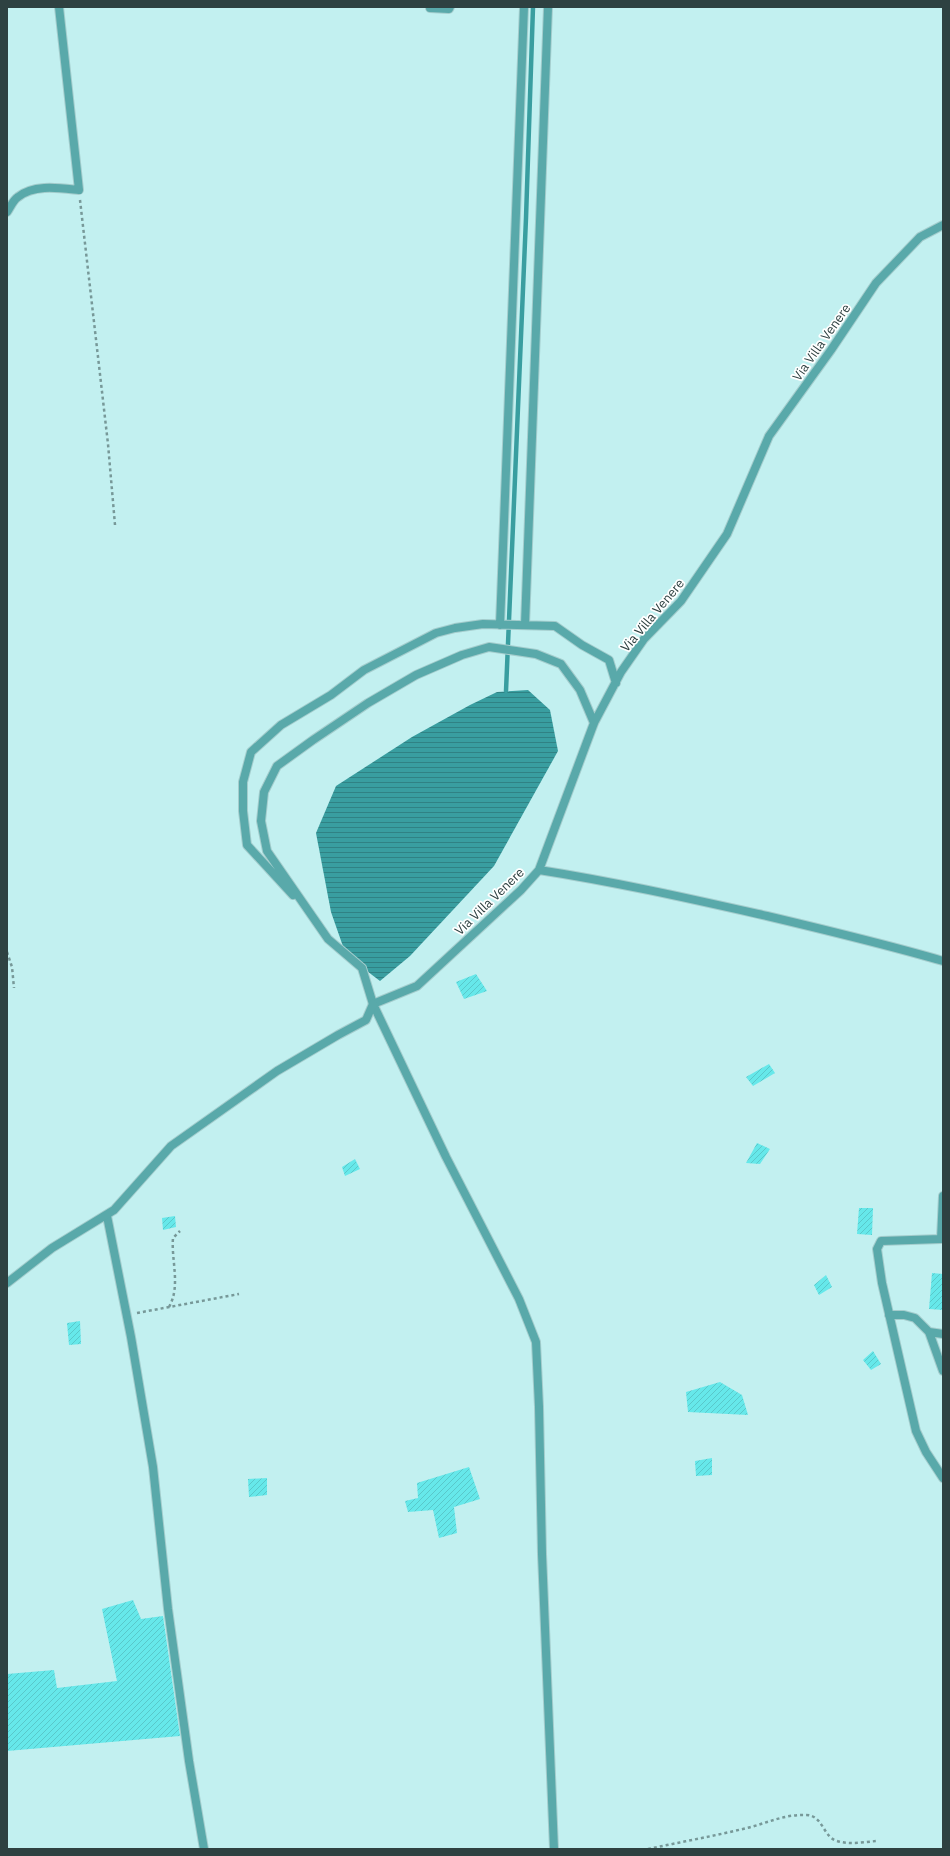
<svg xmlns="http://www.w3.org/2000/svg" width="950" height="1856" font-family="'IBM Plex Sans',sans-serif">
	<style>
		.water { fill: url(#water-rules) }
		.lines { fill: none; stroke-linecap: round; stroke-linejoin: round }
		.stream { stroke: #399ea0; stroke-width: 4.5 }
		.building { fill: url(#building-hatch) }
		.service-casing { stroke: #a4cdcd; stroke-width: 10 }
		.minor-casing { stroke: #a4cdcd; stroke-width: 10 }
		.path { stroke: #779898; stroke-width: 2.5; stroke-dasharray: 3 3; stroke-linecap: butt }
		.service { stroke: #59a9aa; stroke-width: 8 }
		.minor { stroke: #59a9aa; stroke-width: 8 }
		.labels { text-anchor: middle; stroke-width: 3.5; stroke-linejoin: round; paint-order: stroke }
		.street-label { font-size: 13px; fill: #2e4141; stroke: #fff }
	</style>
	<defs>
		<pattern id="water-rules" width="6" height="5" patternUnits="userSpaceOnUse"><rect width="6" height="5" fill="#399ea0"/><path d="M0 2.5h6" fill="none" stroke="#308284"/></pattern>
		<pattern id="building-hatch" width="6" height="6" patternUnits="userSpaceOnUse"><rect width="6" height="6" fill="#66e8ea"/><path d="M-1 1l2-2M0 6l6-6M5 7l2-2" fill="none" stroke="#59c8ca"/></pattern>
	</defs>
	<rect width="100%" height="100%" fill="#c2f0f0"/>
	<path class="water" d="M528,690L550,710L558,751L494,866L410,956L380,981L346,955L331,912L316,833L336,786L412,737L470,705L497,692Z"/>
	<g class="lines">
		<path class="stream" d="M506,691L526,218L533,7"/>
	</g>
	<path class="building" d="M476,974L487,991L464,999L456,982Z
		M769,1064L775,1073L753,1086L746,1077Z
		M757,1143L770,1149L760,1164L746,1163Z
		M355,1159L360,1169L345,1176L342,1167Z
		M859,1208H873L872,1235L857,1234Z
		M175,1216L176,1227L163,1230L162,1218Z
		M932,1273L943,1274V1310L929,1309Z
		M826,1275L832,1287L819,1295L814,1285Z
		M80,1321L81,1344L69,1345L67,1323Z
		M873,1351L881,1364L871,1370L863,1360Z
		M720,1382L742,1395L748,1415L688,1412L686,1392Z
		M712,1458V1475L696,1476L695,1461Z
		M469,1467L480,1499L454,1507L457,1533L439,1538L433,1510L408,1512L405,1501L418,1498L417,1483Z
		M267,1478V1495L249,1497L248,1479Z
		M133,1600L141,1619L163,1616L180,1736L7,1751V1674L54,1670L57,1688L117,1681L102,1609Z"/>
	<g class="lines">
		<g class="service-casing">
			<path id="service" d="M430,8L449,9L450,7
				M500,625L524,7
				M525,625L548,7
				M539,870C616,882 691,899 767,916C826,930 885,944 943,961
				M293,895L247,845L243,811V782L251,752L281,725L331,695L364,670L436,633L455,628L483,624L555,626L582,645L609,660L616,683
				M373,1004L417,986L521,890L539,870L594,723L621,672L644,639L681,601L727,534L769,436L831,350L876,283L920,237L943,225
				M943,1196L941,1239L881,1241L877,1249L882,1283L916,1431L926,1452L943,1478
				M107,1216L131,1337L153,1467L168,1609L189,1761L204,1849
				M889,1315H904L915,1318L929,1332L943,1371
				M929,1332L943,1334
				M554,1849L542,1554L539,1407L536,1342L519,1299L446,1157L373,1004L362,968L328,939L267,851L261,821L264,792L277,766L313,740L368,703L416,675L462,655L489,647L536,654L561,664L580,690L594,723"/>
		</g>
		<g class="minor-casing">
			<path id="minor" d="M7,212C10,208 13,200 18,197C34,184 59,188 79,190L59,7
				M7,1283L52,1248L114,1210L171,1146L277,1071L338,1035L366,1020L373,1004"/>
		</g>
		<path class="path" d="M80,200L108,444L115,525
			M7,952L12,967L14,988
			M169,1307C181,1286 171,1260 173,1238L180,1231
			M137,1313L239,1294
			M648,1849C681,1842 714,1836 747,1828C767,1823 785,1814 806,1815C823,1815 823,1837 837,1841C850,1845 864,1842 877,1841"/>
		<use href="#service" class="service"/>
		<use href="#minor" class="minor"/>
	</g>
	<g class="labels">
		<g class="street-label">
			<text transform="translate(821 342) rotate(-55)" y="5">Via Villa Venere</text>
			<text transform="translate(652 615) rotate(-50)" y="5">Via Villa Venere</text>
			<text transform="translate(489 901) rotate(-44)" y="5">Via Villa Venere</text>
		</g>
	</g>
	<rect width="950" height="1856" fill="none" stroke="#2e4141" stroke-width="16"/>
</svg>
